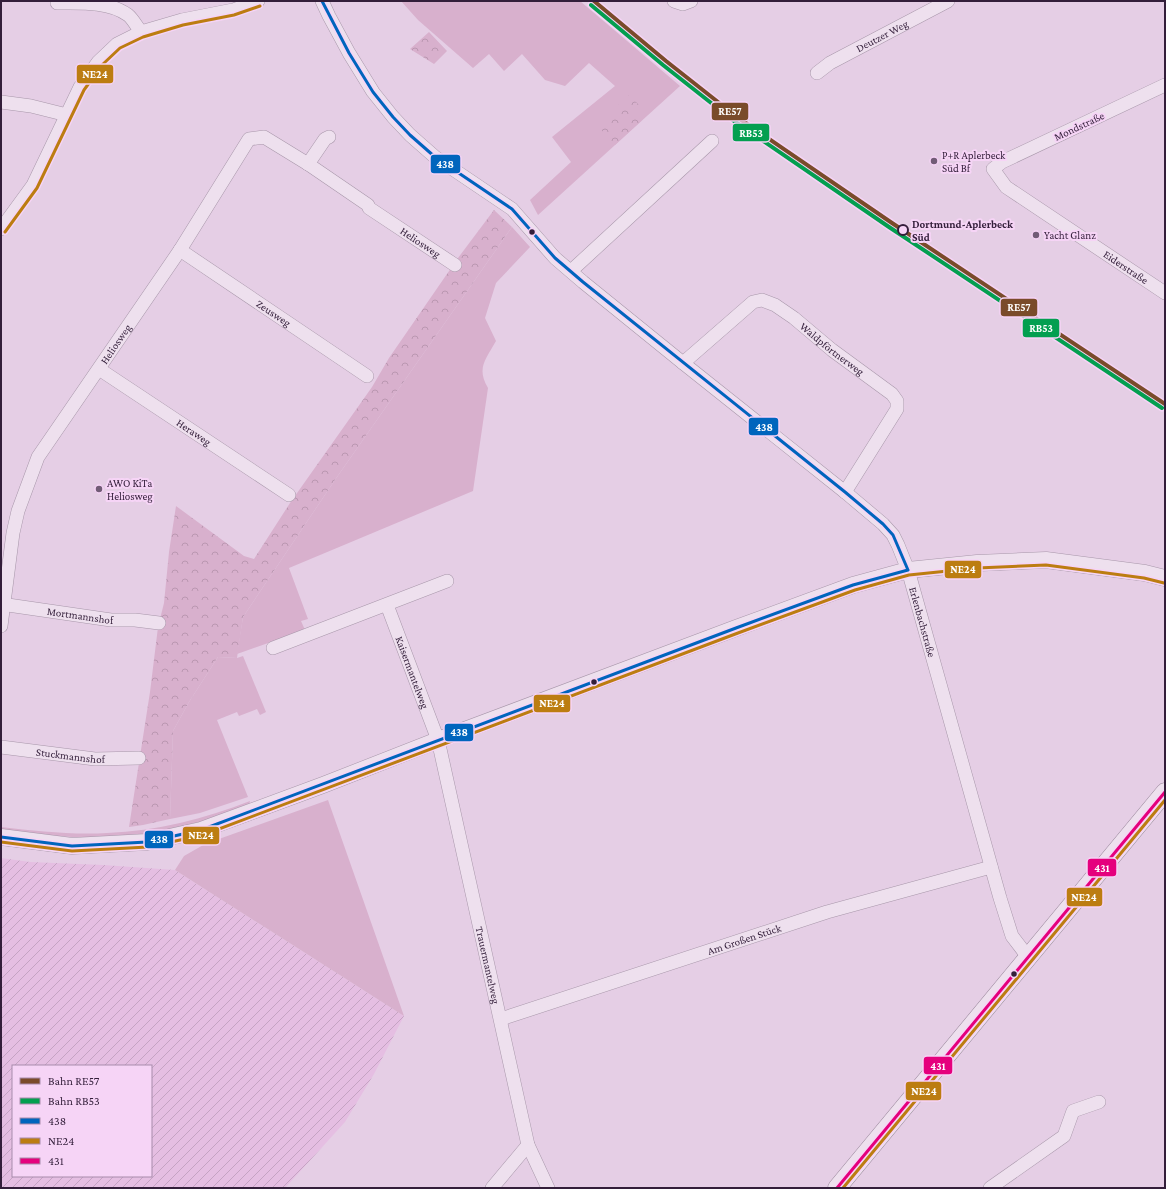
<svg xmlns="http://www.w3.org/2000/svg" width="1166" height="1189" font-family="'Crimson Pro',serif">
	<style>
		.farmland { fill: url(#farmland-furrows); fill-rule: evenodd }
		.grass { fill: #d8b0cd }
		.forest { fill: url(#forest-crowns) }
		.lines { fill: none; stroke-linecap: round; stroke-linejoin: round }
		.minor-casing { stroke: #a897aa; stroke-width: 14 }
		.tertiary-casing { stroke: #a897aa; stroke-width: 17 }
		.secondary-casing { stroke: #98869a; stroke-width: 19 }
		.minor { stroke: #eee0ee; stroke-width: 13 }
		.tertiary { stroke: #eee0ee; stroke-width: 16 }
		.secondary { stroke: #eee0ee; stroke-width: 18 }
		.bus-1-casing { stroke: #f6d4f6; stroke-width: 6 }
		.bus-2-casing { stroke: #f6d4f6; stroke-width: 6 }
		.bus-3-casing { stroke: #f6d4f6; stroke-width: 6 }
		.bus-1 { stroke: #0065bd; stroke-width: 3 }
		.bus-2 { stroke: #bc7d11; stroke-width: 3 }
		.bus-3 { stroke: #e5007d; stroke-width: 3 }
		.rail-1-casing { stroke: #f6d4f6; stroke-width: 7 }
		.rail-2-casing { stroke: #f6d4f6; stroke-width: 7 }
		.rail-1 { stroke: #7a4b2a; stroke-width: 4 }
		.rail-2 { stroke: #039f50; stroke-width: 4 }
		.poi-dot { fill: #715c76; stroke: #f6d4f6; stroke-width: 1.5 }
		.stop-dot { fill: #f6d4f6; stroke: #331e3a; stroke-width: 2 }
		.bus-dot { fill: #331e3a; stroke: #f6d4f6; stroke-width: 1.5 }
		.labels { text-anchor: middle; stroke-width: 4; stroke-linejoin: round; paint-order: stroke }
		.street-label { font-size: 11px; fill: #331e3a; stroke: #f6d4f6 }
		.poi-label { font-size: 11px; fill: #331e3a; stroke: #f6d4f6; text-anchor: start }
		.stop-label { font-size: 11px; font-weight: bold; fill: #331e3a; stroke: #f6d4f6; text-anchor: start }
		.line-badge { stroke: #f6d4f6; stroke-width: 1.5 }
		.badge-label { font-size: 11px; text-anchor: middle; font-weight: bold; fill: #fff }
	</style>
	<defs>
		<pattern id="farmland-furrows" width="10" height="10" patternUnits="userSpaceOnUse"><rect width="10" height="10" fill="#e5bee2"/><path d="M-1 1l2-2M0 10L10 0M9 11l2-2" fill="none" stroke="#c5a3c3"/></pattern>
		<pattern id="forest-crowns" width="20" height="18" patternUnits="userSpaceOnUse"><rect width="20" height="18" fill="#d8b0cd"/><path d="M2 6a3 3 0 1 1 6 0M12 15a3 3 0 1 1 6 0" fill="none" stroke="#ba97b1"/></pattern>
	</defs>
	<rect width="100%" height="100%" fill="#e5cee5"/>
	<path class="farmland" d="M1,858L30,862L103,865L175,870L404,1016L374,1074L345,1122L285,1188H1ZM13,1066H151V1176H13Z"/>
	<path class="grass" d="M401,1H580L680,86L538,215L530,200L571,162L552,137L615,86L589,63L565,86L545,80L522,54L504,71L489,54L473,68L418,20Z
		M512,227L530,247L496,283L485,318L496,341C486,359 476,368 488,388L473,491L289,568L308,619L301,621L305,630L237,654L243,617L337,477Z
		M243,656L266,712L260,715L257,709L239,716L237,712L217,720L248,797L200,813L170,819L173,731L189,702L218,657L237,658Z
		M328,800L404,1016L175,870L184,856L205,844Z
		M250,801L249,806C218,817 186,827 153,833C103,842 51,836 1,831V827C36,831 72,835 107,833C157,831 204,819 250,801Z"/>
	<path class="forest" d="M429,32L447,51L434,64L410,49Z
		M629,95L642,108L635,114L641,121L615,145L597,125Z
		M494,210L512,227L337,477L243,617L237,658L218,657L189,702L173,731L170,819L143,825L129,827L150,692L158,627L164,603L169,552L176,506L244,556L254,559L290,503L372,387L389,358L458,258Z"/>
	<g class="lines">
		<g class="minor-casing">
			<g id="minor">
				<path id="s1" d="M322,1L329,16L349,53L373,92L393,117L410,135L435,157L512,209L555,258L583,282L683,363L845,492L883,524L893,535L898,545L908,570L1000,898L1012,936L1028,957"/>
				<path d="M674,1L683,4L691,1"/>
				<path d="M57,3C79,3 109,1 128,15C133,19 137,27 141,32"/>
				<path id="s2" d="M817,73L830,63L948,1"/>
				<path id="s3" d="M1165,85L1002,162L993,169L1006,187L1165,293"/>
				<path d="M1,102L31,106L67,115"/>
				<path d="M308,164L325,139L329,137"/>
				<path d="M1,229L33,185L80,87L98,62L117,44L141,32L182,20L233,10L258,1"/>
				<path id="s4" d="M180,250L367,376"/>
				<path d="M571,271L712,141"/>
				<path id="s5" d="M683,363L753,302L762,300L775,305L794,318L832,350L892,394L897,401V409L845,492"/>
				<path id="s6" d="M99,369L289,495"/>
				<path id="s7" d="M1,604L111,620H135L159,623"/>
				<path id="s8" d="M387,605L438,740L528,1145L548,1188"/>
				<path id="s9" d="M1,626L13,533L18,511L38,457L180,250L249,139L264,137L308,164L368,205L369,208L455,265"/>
				<path d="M273,648L447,581"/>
				<path id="s10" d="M1,747L95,759L139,758"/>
				<path id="s11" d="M501,1019L827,912L991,867"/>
				<path d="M492,1188L528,1145"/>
				<path d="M990,1188L1064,1136L1073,1111L1099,1102"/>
			</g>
		</g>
		<g class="tertiary-casing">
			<path id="tertiary" d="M1,837L72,846L147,842L201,830L323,785L438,740L736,628L853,585L908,570L977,563L1046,560L1145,573L1165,578"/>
		</g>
		<g class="secondary-casing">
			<path id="secondary" d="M837,1188L1165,792"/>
		</g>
		<use href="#minor" class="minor"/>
		<use href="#tertiary" class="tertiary"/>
		<use href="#secondary" class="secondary"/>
		<g class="bus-1-casing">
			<path id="bus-1" d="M322,1L349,53L373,92L393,117L410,135L435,157L512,209L555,258L583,282L845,492L883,524L893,535L908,570
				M1,837L72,846L147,842L201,830L736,628L853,585L908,570"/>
		</g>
		<g class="bus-2-casing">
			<path id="bus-2" d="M5,232L37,188L84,90L102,65L120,48L143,37L183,25L234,15L260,6
				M1,842L72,851L148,847L203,835L738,633L855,590L909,575L977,568L1046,565L1144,578L1164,583
				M843,1188L1165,800"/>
		</g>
		<g class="bus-3-casing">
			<path id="bus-3" d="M837,1188L1165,792"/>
		</g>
		<use href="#bus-1" class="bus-1"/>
		<use href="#bus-2" class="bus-2"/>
		<use href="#bus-3" class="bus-3"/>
		<g class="rail-1-casing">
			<path id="rail-1" d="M594,1L666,61L737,117L892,223L1165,404"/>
		</g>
		<g class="rail-2-casing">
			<path id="rail-2" d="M591,5L663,65L734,121L889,227L1162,408"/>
		</g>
		<use href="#rail-1" class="rail-1"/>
		<use href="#rail-2" class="rail-2"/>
	</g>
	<g class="poi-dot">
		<circle cx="934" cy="161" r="4"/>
		<circle cx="1036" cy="235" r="4"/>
		<circle cx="99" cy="489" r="4"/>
	</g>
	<circle class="stop-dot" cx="903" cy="230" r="5"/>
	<g class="bus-dot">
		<circle cx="532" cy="232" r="3.5"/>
		<circle cx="594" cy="682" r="3.5"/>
		<circle cx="1014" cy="974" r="3.5"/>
	</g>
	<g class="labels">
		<g class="street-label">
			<text dy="4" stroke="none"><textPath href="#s2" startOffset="75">Deutzer Weg</textPath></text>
			<text transform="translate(1079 126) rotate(-25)" y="4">Mondstraße</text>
			<text dy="4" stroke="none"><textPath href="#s9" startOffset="760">Heliosweg</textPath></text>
			<text dy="4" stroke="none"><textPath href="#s3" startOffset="358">Eiderstraße</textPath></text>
			<text dy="4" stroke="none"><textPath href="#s4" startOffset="113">Zeusweg</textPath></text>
			<text dy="4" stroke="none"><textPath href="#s9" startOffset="311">Heliosweg</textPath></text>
			<text dy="4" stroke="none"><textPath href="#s5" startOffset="188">Waldpförtnerweg</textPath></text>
			<text dy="4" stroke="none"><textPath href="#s6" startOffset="114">Heraweg</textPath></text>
			<text dy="4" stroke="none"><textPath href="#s7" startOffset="80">Mortmannshof</textPath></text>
			<text dy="4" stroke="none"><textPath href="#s1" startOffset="882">Erlenbachstraße</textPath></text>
			<text dy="4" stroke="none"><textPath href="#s8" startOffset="72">Kaisermantelweg</textPath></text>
			<text dy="4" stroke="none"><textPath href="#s10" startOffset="70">Stuckmannshof</textPath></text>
			<text dy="4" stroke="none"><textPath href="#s11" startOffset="256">Am Großen Stück</textPath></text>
			<text dy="4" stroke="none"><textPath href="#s8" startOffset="375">Trauermantelweg</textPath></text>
		</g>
		<g class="poi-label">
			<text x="942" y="159">P+R Aplerbeck<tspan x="942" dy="13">Süd Bf</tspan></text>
			<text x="1044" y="239">Yacht Glanz</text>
			<text x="107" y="487">AWO KiTa<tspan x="107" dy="13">Heliosweg</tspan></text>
		</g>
		<g class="stop-label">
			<text x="912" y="228">Dortmund-Aplerbeck<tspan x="912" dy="13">Süd</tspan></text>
		</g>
	</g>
	<g class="line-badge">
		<rect x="76" y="64" width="38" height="20" rx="4" fill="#bc7d11"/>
		<rect x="711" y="102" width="38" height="19" rx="4" fill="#7a4b2a"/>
		<rect x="732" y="123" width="38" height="19" rx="4" fill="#039f50"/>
		<rect x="430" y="154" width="31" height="20" rx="4" fill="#0065bd"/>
		<rect x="1000" y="298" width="38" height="19" rx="4" fill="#7a4b2a"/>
		<rect x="1022" y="318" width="38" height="20" rx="4" fill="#039f50"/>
		<rect x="748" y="417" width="31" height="19" rx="4" fill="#0065bd"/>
		<rect x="944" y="560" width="38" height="19" rx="4" fill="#bc7d11"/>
		<rect x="533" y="694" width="38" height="19" rx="4" fill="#bc7d11"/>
		<rect x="444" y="723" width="30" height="19" rx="4" fill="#0065bd"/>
		<rect x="182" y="826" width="38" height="19" rx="4" fill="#bc7d11"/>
		<rect x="144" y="830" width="30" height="19" rx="4" fill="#0065bd"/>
		<rect x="1087" y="858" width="30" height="19" rx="4" fill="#e5007d"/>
		<rect x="1066" y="887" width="37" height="20" rx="4" fill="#bc7d11"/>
		<rect x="923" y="1056" width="30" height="19" rx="4" fill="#e5007d"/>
		<rect x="905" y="1081" width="37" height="20" rx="4" fill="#bc7d11"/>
	</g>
	<g class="badge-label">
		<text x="95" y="78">NE24</text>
		<text x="730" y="115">RE57</text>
		<text x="751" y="137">RB53</text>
		<text x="445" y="168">438</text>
		<text x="1019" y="311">RE57</text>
		<text x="1041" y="332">RB53</text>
		<text x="764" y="431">438</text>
		<text x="963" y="573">NE24</text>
		<text x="552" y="707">NE24</text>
		<text x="459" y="736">438</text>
		<text x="201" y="839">NE24</text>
		<text x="159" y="843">438</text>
		<text x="1102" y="872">431</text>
		<text x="1084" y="901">NE24</text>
		<text x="938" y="1070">431</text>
		<text x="924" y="1095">NE24</text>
	</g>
	<rect width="1166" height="1189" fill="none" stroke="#331e3a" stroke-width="4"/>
	<rect x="12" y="1065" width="140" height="112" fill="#f6d4f6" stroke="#a88bab"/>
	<rect x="20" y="1078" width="20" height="6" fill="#7a4b2a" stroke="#a88bab"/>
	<text x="48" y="1085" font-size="12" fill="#331e3a">Bahn RE57</text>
	<rect x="20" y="1098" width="20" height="6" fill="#039f50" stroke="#a88bab"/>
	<text x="48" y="1105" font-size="12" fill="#331e3a">Bahn RB53</text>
	<rect x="20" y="1118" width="20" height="6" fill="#0065bd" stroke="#a88bab"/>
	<text x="48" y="1125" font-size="12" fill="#331e3a">438</text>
	<rect x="20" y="1138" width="20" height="6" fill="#bc7d11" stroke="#a88bab"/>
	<text x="48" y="1145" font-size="12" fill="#331e3a">NE24</text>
	<rect x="20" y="1158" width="20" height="6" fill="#e5007d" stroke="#a88bab"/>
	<text x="48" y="1165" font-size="12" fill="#331e3a">431</text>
</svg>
